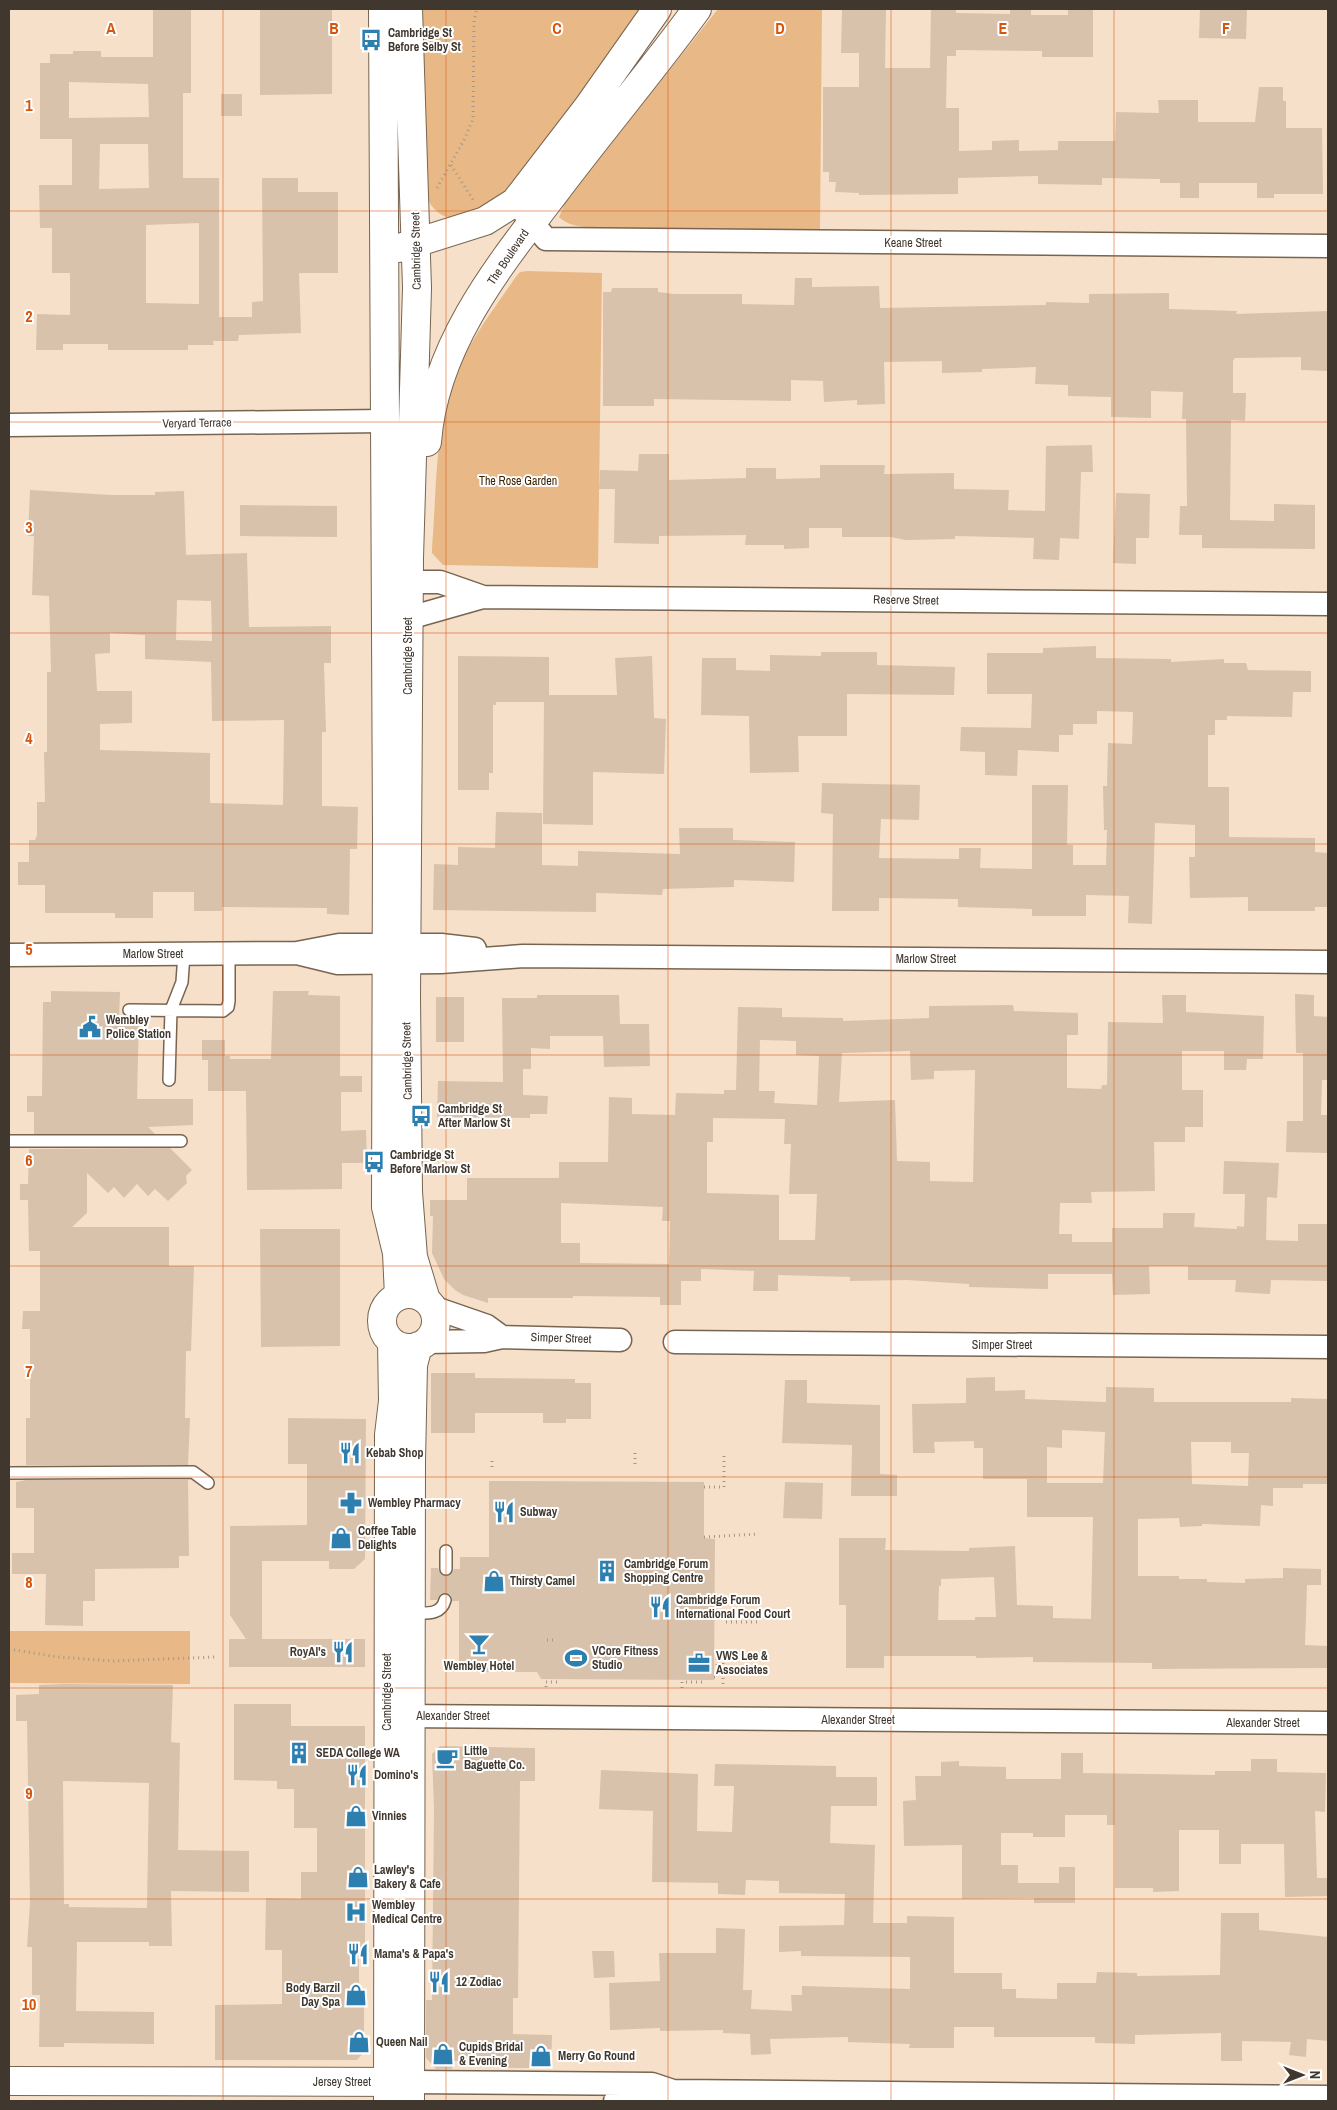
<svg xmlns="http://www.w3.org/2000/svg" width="1337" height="2110" font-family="'Archivo Narrow',sans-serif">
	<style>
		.green { fill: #e8b987 }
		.building { fill: #d8c2ac; fill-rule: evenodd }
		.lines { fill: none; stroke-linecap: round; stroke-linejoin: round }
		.service-casing { stroke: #786551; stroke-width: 14 }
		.minor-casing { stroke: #786551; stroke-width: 25 }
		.tertiary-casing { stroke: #786551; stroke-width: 30 }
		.primary-casing { stroke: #786551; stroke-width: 30 }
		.path { stroke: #a69685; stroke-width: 3; stroke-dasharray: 1 4; stroke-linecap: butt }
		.service { stroke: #fff; stroke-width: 11 }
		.minor { stroke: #fff; stroke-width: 22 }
		.tertiary { stroke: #fff; stroke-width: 28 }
		.primary { stroke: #fff; stroke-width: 28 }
		.grid { fill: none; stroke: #d7560f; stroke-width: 1; stroke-opacity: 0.55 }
		.labels { text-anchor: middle; stroke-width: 4; stroke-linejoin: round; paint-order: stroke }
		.poi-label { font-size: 12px; font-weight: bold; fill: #40372e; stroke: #fff; text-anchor: start }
		.street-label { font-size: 12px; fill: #40372e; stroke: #fff }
		.park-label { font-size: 12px; fill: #3e2300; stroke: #fff }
		.grid-label { font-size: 16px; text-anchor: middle; font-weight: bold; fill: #d7560f; stroke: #fff; stroke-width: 4; stroke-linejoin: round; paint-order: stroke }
	</style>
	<rect width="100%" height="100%" fill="#f6e0c9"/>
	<path class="green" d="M419,9H644L515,186C501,196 462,225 444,216C433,211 429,202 424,192Z
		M718,9H822L820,230L603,228C588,227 570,228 559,217L567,199Z
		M527,271L602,273L598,568L443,565L432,553V548C436,499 435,447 447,400C458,355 490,315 515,278L520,272Z
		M10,1631H190V1684L9,1683Z"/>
	<path class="building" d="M153,9H191V93H183V178H219V317H252V302L263,301L262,178H298V192H338V273H299L301,333L239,335L238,341H213L214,345H188V350H108V344H63V350H36L37,314L70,315V273H52V228H40L39,185H72V139H40V63H50V54H73V51H101V57H153ZM69,82L148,84L149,117L69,118ZM100,144H148L149,188L99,189ZM199,223V304L146,303V225Z
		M332,9V94L260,95V10Z
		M842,9H886L885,68H930L931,9H956V13L1010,14V9H1031V15H1068V9H1093V57H1042V51L956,50V56H947L946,108H959V151L992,150V141L1019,140V151L1058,150V141H1115L1116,112L1159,113L1158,100H1198V122H1255L1259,87H1283V101H1286V128H1322L1323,194H1274V198H1257V183H1199V198H1180V183H1160V179L1102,178V185L1038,184V176L958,178V194L859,195V193L835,192L836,182H829V172H823V87H859V53H841Z
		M1200,9H1247L1246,39L1199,38Z
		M221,94H242V116H221Z
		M795,278H812V287L879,286L880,308L1046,305V302L1089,303V294L1169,293V309L1237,311L1236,314L1328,311V371L1301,370V357L1235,358L1233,361V393H1246L1245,421L1231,420L1230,520L1274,521V504L1315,505V549L1202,548V535H1179L1180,506H1187L1186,419H1182L1183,392L1151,391V418L1111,417V397L1068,396V385L1035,384L1036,367L982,369V372L942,373V361L884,362L885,404L857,405V400L824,402L823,381L791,380V401L654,399V406H603V292H611L612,288H658V292L674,294H742V304L794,305Z
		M1092,445L1093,472H1081L1079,539L1060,538L1059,560L1033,559L1034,538L955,536V539L905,540L891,537H842V528H809V548L784,549V545H745L746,535L659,536V544L614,543L615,489H599L600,470L638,471L639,454H669V480L746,478V468H776V479L820,478V465H885L884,474L954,473V489L1009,490L1008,510L1045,511L1046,446Z
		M30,490L111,495H155V492L184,491L186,555L247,553L249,627L331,626V663H324L326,732H322V806L358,807L357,849H350L349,915L327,914V908L222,907V911H194V892H153V918H115V913H45V885H18V862H29V840H35L37,835V802H45L44,752H47V672H51L49,596L32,595L34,536H28ZM177,600L211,601L212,641L176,640ZM110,633L145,635V659L211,662L212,721L284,720L283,805L210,803V753L100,750V724L132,723V691H97L95,654L110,653Z
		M1116,493L1150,494L1149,538H1136V564L1113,563Z
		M240,505L337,506V537L240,536Z
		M1096,646V658L1171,659V662L1224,659V663H1246L1248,670L1311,671V692H1293L1292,717L1227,716V720H1215V735H1208V787H1229V837L1315,838V852L1328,853V907H1315V911H1248V897L1190,898L1189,857H1195V825L1155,823L1152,924L1128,923L1129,896L1086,895V916H1032V909L958,907V899L879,898V911H832L833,814L821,813L822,783L920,785L919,820L881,819L879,858L959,859V848H981L980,868L1032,869V785H1068L1067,845H1073V865H1106L1107,830H1104L1103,786H1107L1108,743L1132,744L1133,712L1097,711V724H1073V735H1059V752L1018,750L1017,776L985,775V752L960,751L961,727L1031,728L1032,694H987V653H1043V648Z
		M821,652H877V665L955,667L954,695L847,694V736H798L799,772L750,773L749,716L701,715L702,658H736V670L770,671V655L821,656Z
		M458,656L549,657V695H617L615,658L652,656L654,718L666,719L664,774L593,772V825L543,824L544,702H496V705H493V773H489V790H458Z
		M496,812L542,813V865L578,866V851L680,854L679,828H733V840L795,842L794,882L734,880V887L663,889L662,895L596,893V912L433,910L434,864L458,865V847L495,848Z
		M51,991L120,992L119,1018L139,1019L137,1099H193V1125L148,1127L155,1134H34V1112H27V1096H42L43,1002H51Z
		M273,991H309L308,995L340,996V1076H362V1092H341V1131L366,1130L367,1163H342V1189L247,1190L246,1091H208V1060H202V1040H225V1056H230V1059H271Z
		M1295,994L1314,995V1016L1328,1017V1080H1322L1321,1115H1328V1153L1286,1152L1287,1121H1303V1053H1296Z
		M537,995H619L620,1024H649L650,1066L604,1067L603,1036H550V1049L531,1048V1069H523V1095L548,1096L547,1114H530V1118L437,1117L438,1081L503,1082L502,998H537Z
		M1162,995H1186V1012L1264,1016L1263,1059H1247L1246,1070H1224V1051H1182V1090H1203V1127H1185V1142H1154L1155,1191L1091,1192L1092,1203H1060L1059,1234H1072V1242H1112V1228H1163V1213H1195L1194,1227L1237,1229V1226L1244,1227L1245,1194H1223L1224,1161L1279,1163L1277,1198L1267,1197L1266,1240L1298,1241V1224H1328V1281L1271,1280L1270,1294L1235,1292L1236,1280H1188V1266H1149L1150,1294L1113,1295L1112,1274H1048V1289L969,1287V1284L907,1280L850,1281V1277L778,1275V1291H753L754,1271L701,1269V1281H681V1305H660V1297L573,1296V1298H488V1303L463,1295L455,1290L444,1279L432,1253L433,1216H430V1200H467V1178H559V1162H608L609,1097L632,1098V1114L675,1115L676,1093L724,1094V1090H736L738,1007L782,1008V1017L843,1018V1021L929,1018V1006L1013,1005L1014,1011L1078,1013V1035H1067V1088L1101,1089L1102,1085H1107L1108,1022L1163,1023ZM760,1040L796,1041V1055L819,1056L817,1105L774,1103L775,1091H759ZM910,1051L911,1080L934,1079V1071L975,1070L973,1182L930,1181V1162L897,1161L895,1100L839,1102L842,1053ZM713,1118L785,1119L784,1144H791L789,1194H817L815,1240H779V1195L707,1193V1142H713ZM561,1203L663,1207L662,1221H670L669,1264L580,1263V1243H561Z
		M436,997H464V1042H436Z
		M170,1148L192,1170L186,1176L187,1183L168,1201L155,1189L148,1196L137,1184L124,1198L114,1187L108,1193L87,1173V1213L72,1227H169V1266H194L191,1351H186L185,1418H190L188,1465H26V1418H30V1329H22L23,1311H40V1251H29L28,1200H20V1184H28L29,1149Z
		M260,1229H340V1346L261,1347Z
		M431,1373H475V1378L575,1379V1383H591V1419H566V1423H543V1413H475V1433H431Z
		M995,1377V1391L1025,1390V1399L1106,1402V1387L1154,1388V1402H1291V1398L1328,1399V1484H1303V1488H1273V1506L1261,1505L1260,1526L1202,1524V1526L1180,1527L1179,1518L1138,1519V1576H1179V1579H1207V1582L1245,1583V1579L1283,1578V1568L1321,1569V1585H1307L1305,1645L1327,1646V1668L1152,1669V1663L1033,1662V1657L976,1658V1656H884V1668H846V1605H839V1538H886L885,1550L969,1551V1548L1015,1546L1017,1605L1053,1606V1618L1091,1619L1093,1517H1027V1479H983V1448H974V1441L934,1442L935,1453H913L912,1404L966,1403V1378ZM1062,1430L1105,1432L1103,1483H1047V1447L1062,1448ZM1191,1442H1231V1453H1249L1248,1486L1192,1484ZM994,1577L996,1617H975V1620H938L939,1586H941V1579Z
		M785,1380H807V1403L880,1405V1474L897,1475V1496H851L852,1445L782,1443Z
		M288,1418L366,1419L365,1559L354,1569H329V1561H262V1639H365V1667H229V1639H246L230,1615V1526L307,1525V1464H288Z
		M26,1480H188L189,1556H179V1568L95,1569V1601H83V1626L45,1625L46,1574H12V1553H34V1508H16V1482Z
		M489,1481L704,1482V1538L715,1539L714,1680L541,1679L537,1672H470L459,1661V1601H452L451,1595L444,1593L440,1594L437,1600H430L431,1568H438L440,1573L446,1576L452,1573L454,1569H460V1557H489Z
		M785,1482L823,1483L822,1519L783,1518Z
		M64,1684L173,1685L171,1742L180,1743L178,1850L249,1851V1892L171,1891L172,1946H149V1942H77L76,2011L154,2012V2044L64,2043V2047H39L40,1995H32V1947H27L30,1903L27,1721H16V1695L39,1694V1685ZM63,1781L149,1783L147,1908L69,1907V1904H64Z
		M234,1704H291V1726H365V1952H359V2005H364V2052L357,2060H215V2005L282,2004V1950H265L266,1898L301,1899V1872H317V1828H294V1789H277V1781L234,1780Z
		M440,1746L535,1748V1781H520L518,1998H513V2034L552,2035L551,2068H507V2057L458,2056V2061H452V2069H436L426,2058V2000H432L434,1809L432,1754Z
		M1061,1753H1083V1773L1215,1775V1771H1251V1759H1277V1772L1326,1773L1325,1812L1315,1811L1317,1878H1328V1896L1285,1897L1284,1844H1241V1864H1219V1830H1179V1891L1153,1892V1888H1115V1825H1107V1815H1065V1837H1033V1833H1001V1865H1018V1883H1059V1867H1075V1903H1034V1898L962,1899V1845L904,1846L903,1801L916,1800L915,1776H941V1762L959,1761V1766L1006,1767V1779H1061Z
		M715,1764L836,1766V1777H877V1806H831L830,1843L875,1845L873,1923H907V1916L954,1917V1973H1002V1989H1016V1998L1057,1999V1983H1096L1097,1972L1137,1973V1976L1220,1975L1221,1913H1259V1930L1328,1937V2041L1307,2039L1306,2057L1289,2055L1291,2042L1242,2041V2061H1221V2033L1135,2035V2044L1095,2043V2037H994V2027H954V2048H909L910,2044L848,2042V2037L770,2039L771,2054L751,2055L750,2034L723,2033V2030L660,2031V2028L610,2030L609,1983L660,1981L659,1953H716V1928L745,1929L743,1990H752L751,2009L792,2011L791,1995H802V1986L910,1989V1957L801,1956V1951L779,1952V1926L844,1925L845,1894L779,1893V1881L746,1880L745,1895L718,1894V1883L652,1882L653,1811L599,1809L601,1770L698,1774L697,1831L732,1832L734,1786H714Z
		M592,1951H614L615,1977L594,1978Z"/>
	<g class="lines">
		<g class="service-casing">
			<path id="service" d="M129,1010L223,1011L228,1007L229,1001V954
				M169,1080L171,1010L182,982L184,954
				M9,1141H181
				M9,1473L193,1472L208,1483
				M446,1551V1569
				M411,1613C425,1613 441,1616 445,1600"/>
		</g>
		<g class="minor-casing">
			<path id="minor" d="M522,210L546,239L1328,246
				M9,425L385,421
				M392,582H440L483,597
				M409,618L483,597L1328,604
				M297,953L338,963L441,962L523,956L1328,962
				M9,955L297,953L339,945H441L475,949
				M432,1307L487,1326L502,1337
				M426,1342L484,1341L502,1337L620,1340
				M675,1342L1328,1347
				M394,1716L1328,1723
				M410,2082L652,2084L673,2091L1328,2097
				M615,2101L652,2099L668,2093"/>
		</g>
		<g class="tertiary-casing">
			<path id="tertiary" d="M9,2081L410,2082"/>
		</g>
		<g class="primary-casing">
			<path id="primary" d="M383,9L387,836L386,1207L397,1253L399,1296
				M408,9L417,288L409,558L406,997L408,1192L413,1257L426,1300
				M399,248L485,221L515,202L588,107L657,9
				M427,442C434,347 497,268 553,195C600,132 651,72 697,9
				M382 1321a27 27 0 1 1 54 0a27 27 0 1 1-54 0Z
				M388,2101L389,1435L393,1401L392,1342
				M410,2101L411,1461L413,1365L418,1346"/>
		</g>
		<path class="path" d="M451,165L473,200
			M437,188L464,140L473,119L474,20L477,9
			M635,1453V1468
			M492,1461V1469
			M704,1487H724V1453
			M704,1537L759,1534
			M726,1622H758
			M547,1640H555
			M9,1649L58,1657L113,1661L216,1657
			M714,1677H717V1652H723V1688
			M546,1687V1682H559
			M682,1688V1682H704V1680"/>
		<use href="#service" class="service"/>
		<use href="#minor" class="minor"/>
		<use href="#tertiary" class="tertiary"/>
		<use href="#primary" class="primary"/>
	</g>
	<path class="grid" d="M223,9V2101M446,9V2101M668,9V2101M891,9V2101M1114,9V2101M9,211H1328M9,422H1328M9,633H1328M9,844H1328M9,1055H1328M9,1266H1328M9,1477H1328M9,1688H1328M9,1899H1328"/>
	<defs>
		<g id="bus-bare" transform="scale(1.725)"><path d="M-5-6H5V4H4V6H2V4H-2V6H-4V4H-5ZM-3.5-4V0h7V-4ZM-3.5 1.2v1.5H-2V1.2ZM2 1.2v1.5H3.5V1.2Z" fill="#2d7fb0" stroke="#fff" stroke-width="2.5" paint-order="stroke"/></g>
		<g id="civic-bare" transform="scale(1.725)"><path d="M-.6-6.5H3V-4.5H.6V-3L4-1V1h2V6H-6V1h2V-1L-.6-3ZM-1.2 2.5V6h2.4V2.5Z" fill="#2d7fb0" stroke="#fff" stroke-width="2.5" paint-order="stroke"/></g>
		<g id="restaurant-bare" transform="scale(1.725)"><path d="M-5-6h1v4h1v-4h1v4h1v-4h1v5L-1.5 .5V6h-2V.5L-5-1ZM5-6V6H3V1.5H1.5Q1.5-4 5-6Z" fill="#2d7fb0" stroke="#fff" stroke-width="2.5" paint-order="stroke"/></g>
		<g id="pharmacy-bare" transform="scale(1.725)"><path d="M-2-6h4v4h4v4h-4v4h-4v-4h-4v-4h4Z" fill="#2d7fb0" stroke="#fff" stroke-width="2.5" paint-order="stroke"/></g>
		<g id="shop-bare" transform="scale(1.725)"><path d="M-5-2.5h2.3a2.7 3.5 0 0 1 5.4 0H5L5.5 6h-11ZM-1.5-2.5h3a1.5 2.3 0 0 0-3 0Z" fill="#2d7fb0" stroke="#fff" stroke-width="2.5" paint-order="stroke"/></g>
		<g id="building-bare" transform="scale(1.725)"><path d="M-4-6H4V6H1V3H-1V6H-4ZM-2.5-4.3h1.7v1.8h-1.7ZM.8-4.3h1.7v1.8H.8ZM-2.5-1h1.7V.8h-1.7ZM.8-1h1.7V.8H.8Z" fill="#2d7fb0" stroke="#fff" stroke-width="2.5" paint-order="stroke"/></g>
		<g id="bar-bare" transform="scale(1.725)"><path d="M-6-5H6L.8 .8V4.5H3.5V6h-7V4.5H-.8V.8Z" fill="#2d7fb0" stroke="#fff" stroke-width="2.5" paint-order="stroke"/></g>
		<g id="stadium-bare" transform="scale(1.725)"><path d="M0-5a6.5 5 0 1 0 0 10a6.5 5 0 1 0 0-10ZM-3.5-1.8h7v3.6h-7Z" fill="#2d7fb0" stroke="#fff" stroke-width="2.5" paint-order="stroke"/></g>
		<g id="office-bare" transform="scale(1.725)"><path d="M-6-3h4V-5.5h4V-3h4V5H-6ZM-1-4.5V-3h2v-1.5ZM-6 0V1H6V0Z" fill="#2d7fb0" stroke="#fff" stroke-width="2.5" paint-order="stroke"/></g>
		<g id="cafe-bare" transform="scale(1.725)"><path d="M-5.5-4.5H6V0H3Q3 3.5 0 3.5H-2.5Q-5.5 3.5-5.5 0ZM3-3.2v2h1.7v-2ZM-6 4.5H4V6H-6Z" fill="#2d7fb0" stroke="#fff" stroke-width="2.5" paint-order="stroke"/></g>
		<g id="hospital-bare" transform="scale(1.725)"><path d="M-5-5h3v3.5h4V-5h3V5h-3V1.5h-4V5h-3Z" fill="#2d7fb0" stroke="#fff" stroke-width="2.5" paint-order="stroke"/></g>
	</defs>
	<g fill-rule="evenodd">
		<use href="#bus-bare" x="371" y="40"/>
		<use href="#civic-bare" x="90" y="1027"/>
		<use href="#bus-bare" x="421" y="1116"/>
		<use href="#bus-bare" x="374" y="1162"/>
		<use href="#restaurant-bare" x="350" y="1453"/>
		<use href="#pharmacy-bare" x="351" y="1503"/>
		<use href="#restaurant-bare" x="504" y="1512"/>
		<use href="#shop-bare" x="341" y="1538"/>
		<use href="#building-bare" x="607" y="1571"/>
		<use href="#shop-bare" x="494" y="1581"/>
		<use href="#restaurant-bare" x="660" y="1607"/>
		<use href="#bar-bare" x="479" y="1644"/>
		<use href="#restaurant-bare" x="343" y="1652"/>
		<use href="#stadium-bare" x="576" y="1658"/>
		<use href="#office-bare" x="699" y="1663"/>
		<use href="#building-bare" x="299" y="1753"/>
		<use href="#cafe-bare" x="447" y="1758"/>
		<use href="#restaurant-bare" x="357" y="1775"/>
		<use href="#shop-bare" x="356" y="1816"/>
		<use href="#shop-bare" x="358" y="1877"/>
		<use href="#hospital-bare" x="356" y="1912"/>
		<use href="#restaurant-bare" x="358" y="1954"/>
		<use href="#restaurant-bare" x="439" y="1982"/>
		<use href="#shop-bare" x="356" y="1995"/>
		<use href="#shop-bare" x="359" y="2042"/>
		<use href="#shop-bare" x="443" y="2054"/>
		<use href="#shop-bare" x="541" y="2056"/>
	</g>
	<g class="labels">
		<g class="poi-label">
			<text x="388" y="37">Cambridge St<tspan x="388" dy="14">Before Selby St</tspan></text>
			<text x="106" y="1024">Wembley<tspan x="106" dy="14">Police Station</tspan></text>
			<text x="438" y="1113">Cambridge St<tspan x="438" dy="14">After Marlow St</tspan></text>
			<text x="390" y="1159">Cambridge St<tspan x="390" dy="14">Before Marlow St</tspan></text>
			<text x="366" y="1457">Kebab Shop</text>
			<text x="368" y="1507">Wembley Pharmacy</text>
			<text x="520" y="1516">Subway</text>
			<text x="358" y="1535">Coffee Table<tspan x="358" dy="14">Delights</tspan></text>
			<text x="624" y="1568">Cambridge Forum<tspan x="624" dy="14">Shopping Centre</tspan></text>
			<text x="510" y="1585">Thirsty Camel</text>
			<text x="676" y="1604">Cambridge Forum<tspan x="676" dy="14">International Food Court</tspan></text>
			<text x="592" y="1655">VCore Fitness<tspan x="592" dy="14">Studio</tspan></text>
			<text x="326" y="1656" text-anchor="end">RoyAl's</text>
			<text x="716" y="1660">VWS Lee &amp;<tspan x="716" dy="14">Associates</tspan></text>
			<text x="479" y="1670" text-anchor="middle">Wembley Hotel</text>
			<text x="464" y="1755">Little<tspan x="464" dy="14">Baguette Co.</tspan></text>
			<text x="316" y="1757">SEDA College WA</text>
			<text x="374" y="1779">Domino's</text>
			<text x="372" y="1820">Vinnies</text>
			<text x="374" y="1874">Lawley's<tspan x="374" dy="14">Bakery &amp; Cafe</tspan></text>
			<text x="372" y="1909">Wembley<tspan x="372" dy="14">Medical Centre</tspan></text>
			<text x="374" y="1958">Mama's &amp; Papa's</text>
			<text x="456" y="1986">12 Zodiac</text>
			<text x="340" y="1992" text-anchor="end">Body Barzil<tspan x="340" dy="14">Day Spa</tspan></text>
			<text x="376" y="2046">Queen Nail</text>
			<text x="459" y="2051">Cupids Bridal<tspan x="459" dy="14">&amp; Evening</tspan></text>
			<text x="558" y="2060">Merry Go Round</text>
		</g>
		<g class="street-label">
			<text x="913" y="247">Keane Street</text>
			<text transform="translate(416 251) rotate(-91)" y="4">Cambridge Street</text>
			<text transform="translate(508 257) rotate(-56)" y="4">The Boulevard</text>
			<text transform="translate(197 423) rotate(-1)" y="4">Veryard Terrace</text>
			<text transform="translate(906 600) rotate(1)" y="4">Reserve Street</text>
			<text transform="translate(408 656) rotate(-90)" y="4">Cambridge Street</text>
			<text x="153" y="958">Marlow Street</text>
			<text x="926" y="963">Marlow Street</text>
			<text transform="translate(407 1061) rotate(-91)" y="4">Cambridge Street</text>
			<text transform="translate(561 1338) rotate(2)" y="4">Simper Street</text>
			<text x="1002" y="1349">Simper Street</text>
			<text transform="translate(387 1692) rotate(-90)" y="4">Cambridge Street</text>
			<text x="453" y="1720">Alexander Street</text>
			<text x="858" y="1724">Alexander Street</text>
			<text x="1263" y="1727">Alexander Street</text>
			<text x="342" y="2086">Jersey Street</text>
		</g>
		<g class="park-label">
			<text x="518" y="485">The Rose Garden</text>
		</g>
	</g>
	<g class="grid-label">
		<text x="111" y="34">A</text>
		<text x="334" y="34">B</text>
		<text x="557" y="34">C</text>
		<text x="780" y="34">D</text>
		<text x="1003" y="34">E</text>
		<text x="1226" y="34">F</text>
		<text x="29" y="111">1</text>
		<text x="29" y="322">2</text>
		<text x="29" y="533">3</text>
		<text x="29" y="744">4</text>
		<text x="29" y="955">5</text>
		<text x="29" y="1166">6</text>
		<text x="29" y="1377">7</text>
		<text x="29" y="1588">8</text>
		<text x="29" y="1799">9</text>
		<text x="29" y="2010">10</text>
	</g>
	<rect width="1337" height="2110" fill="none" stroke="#40372e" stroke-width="20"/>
	<g transform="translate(1302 2075) rotate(90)" stroke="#ffffff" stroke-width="4" paint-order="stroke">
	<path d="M0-4L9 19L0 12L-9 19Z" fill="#40372e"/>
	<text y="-8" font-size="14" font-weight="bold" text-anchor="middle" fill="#40372e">N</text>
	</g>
</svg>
